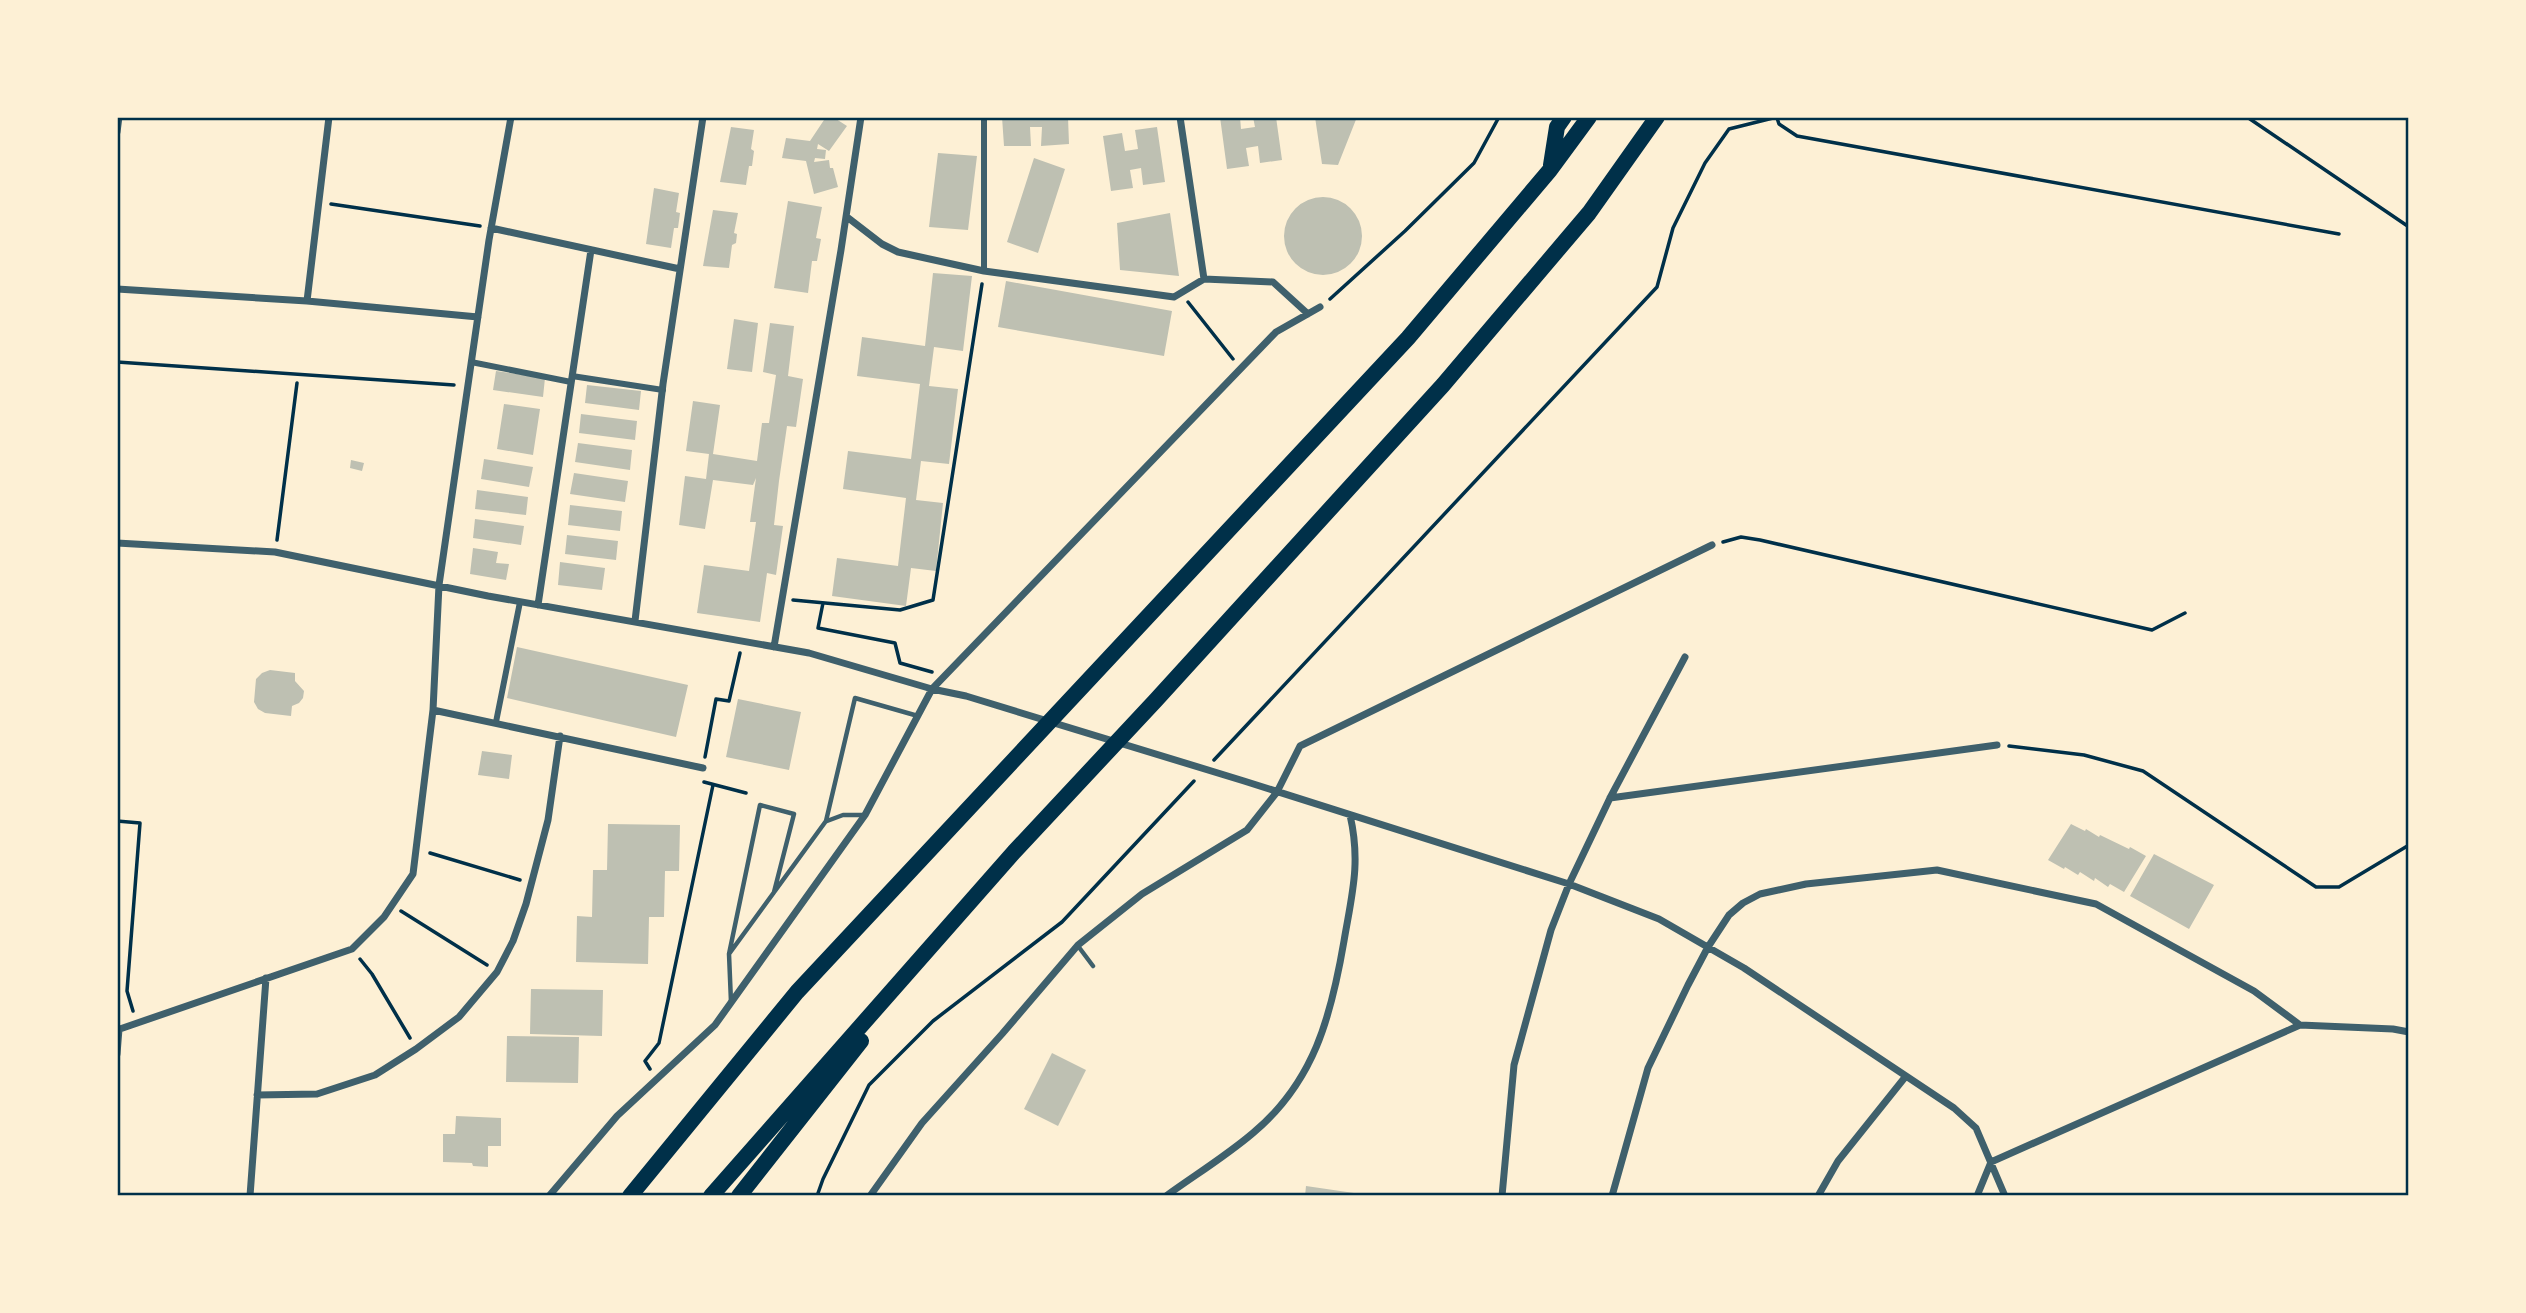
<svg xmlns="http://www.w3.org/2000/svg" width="2526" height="1313" font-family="'Noto Sans',sans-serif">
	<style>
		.building { fill: #bec0b2 }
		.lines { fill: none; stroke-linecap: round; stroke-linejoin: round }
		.path { stroke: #003049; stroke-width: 3.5 }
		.service { stroke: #3f606c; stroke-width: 4.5 }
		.pedestrian { stroke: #3f606c; stroke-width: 6 }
		.minor { stroke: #3f606c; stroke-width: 7 }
		.motorway { stroke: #003049; stroke-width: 16 }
		.neatline { fill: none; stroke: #003049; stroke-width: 2.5 }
	</style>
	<rect width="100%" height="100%" fill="#fdf0d5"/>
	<path class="building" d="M826,117H833L847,126L829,151L818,144L817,149L826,150L825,159L815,158L814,162L829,160L830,168H833L838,187L814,194L806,161L782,158L786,138L810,141Z
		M1002,117H1068L1069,144L1041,146L1042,127H1030L1031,146H1004Z
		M1220,117H1240L1241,129L1255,127L1253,117H1276L1282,160L1260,163L1258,146L1246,148L1249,166L1227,169Z
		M1315,117H1357L1338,165L1322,164Z
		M731,127L754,130L751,149L754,151L752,166H749L746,185L720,182Z
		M1157,127L1165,182L1143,185L1141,168L1130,170L1133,188L1111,191L1103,136L1122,133L1125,151L1138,149L1135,130Z
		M938,153L977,156L968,230L929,227Z
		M1034,158L1065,169L1038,253L1007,242Z
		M654,188L679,193L676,212L680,213L678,228H674L671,248L646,244Z
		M1284 236a39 39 0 1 1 78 0a39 39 0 1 1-78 0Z
		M788,201L822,207L816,238L821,239L817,261H812L808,293L774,288Z
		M713,210L738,213L734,233L737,234L736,243L732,245L729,268L703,266Z
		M1170,213L1179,276L1120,270L1117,223Z
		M933,273L972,276L963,351L934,347L929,386L958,389L949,464L921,461L916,500L943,503L936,571L911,568L906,606L832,596L837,558L898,566L906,498L843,489L848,451L911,459L920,384L857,376L862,337L925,346Z
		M1006,281L1172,311L1164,356L998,327Z
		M734,319L758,323L752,372L727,369Z
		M770,323L794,326L788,376L803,379L796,427L787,426L779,481L774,525L783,526L776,575L767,573L760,622L697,613L704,565L749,571L756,522H750L756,478L753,485L713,480L705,529L679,525L685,476L706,479L709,454L686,451L693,401L720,405L713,454L757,461L762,423H769L776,375L763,372Z
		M496,371L545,378L543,397L493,390Z
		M587,385L641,391L639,410L585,403Z
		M504,404L540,409L533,455L497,449Z
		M581,414L637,421L635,440L579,433Z
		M578,443L632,450L630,470L575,462Z
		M484,459L533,467L529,487L481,479Z
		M351,460L364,463L362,471L350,468Z
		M574,473L628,481L625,502L570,494Z
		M477,490L528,497L526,515L475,509Z
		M570,505L622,511L620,531L568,525Z
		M475,519L524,526L521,545L473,538Z
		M567,535L618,541L616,560L565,554Z
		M473,548L498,552L496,563L509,564L506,580L470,574Z
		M560,562L605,568L602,590L558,585Z
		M517,647L688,685L676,737L507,698Z
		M270,670L295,673V681L304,691L303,698L299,703L292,706L291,716L265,713L258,709L254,702L256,679L262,673Z
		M738,699L801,712L789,770L726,757Z
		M482,751L512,755L509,779L478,775Z
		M608,824L680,825L679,871H665L664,917H649L648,964L576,962L577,916L592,917L593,870H607Z
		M2071,824L2085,831L2086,829L2099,837L2100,835L2129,849L2130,847L2146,856L2124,892L2110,884L2108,887L2095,878L2094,881L2080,872L2078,875L2065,867L2064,869L2048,860Z
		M2154,854L2214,885L2189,929L2130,896Z
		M531,989L603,990L602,1036L530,1034Z
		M507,1036L579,1037L578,1083L506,1082Z
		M1052,1053L1086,1070L1058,1126L1024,1109Z
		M456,1116L501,1118V1146H488V1167L473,1166L472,1163L443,1162V1134H455Z
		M1306,1186L1354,1193V1196H1305Z"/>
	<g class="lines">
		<path class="path" d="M2247,117L2409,227
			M1777,118L1779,124L1797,136L2339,234
			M331,204L480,226
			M1330,299L1405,231L1474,163L1499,117
			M1188,302L1233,359
			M117,362L454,385
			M277,540L297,383
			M1723,542L1741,537L1760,540L2152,630L2185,613
			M793,600L900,610L933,600L982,284
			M823,603L818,628L895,643L900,663L932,672
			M2009,746L2084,755L2143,771L2316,887H2339L2409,845
			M705,757L716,699L729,701L740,653
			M1214,760L1657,287L1673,228L1705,163L1729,129L1777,117
			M704,782L746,793
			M117,821L140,823L127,991L133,1011
			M430,853L520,880
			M401,911L487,965
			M360,959L372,974L410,1038
			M650,1069L645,1061L659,1043L713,785
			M817,1196L823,1179L869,1085L933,1021L1062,922L1194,781"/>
		<path class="service" d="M827,821L843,815H865
			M774,892L794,814L760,805L729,954L826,821L855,698L918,716
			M1078,946L1093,966
			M729,954L731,1002"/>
		<path class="pedestrian" d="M984,271V117
			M471,362L571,382
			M572,376L663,390
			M496,722L520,602"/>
		<path class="minor" d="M1180,117L1204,279
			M117,132L119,117
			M847,217L882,244L898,252L984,271L1174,297L1204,279L1273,282L1308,314
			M491,228L680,269
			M117,289L307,301L478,317
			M307,301L329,117
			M117,543L275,552L488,596L809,653L932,689L966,696L1244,781L1569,884L1659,919L1744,968L1954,1108L1976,1128L2005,1196
			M538,605L591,250
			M635,621L663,384L703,117
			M774,647L841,250L861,117
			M433,710L703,768
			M1610,798L1997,745
			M117,1030L352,949L384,917L413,874L433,710L439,585L489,240L511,117
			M117,1054L119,1029
			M257,1095L317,1094L375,1075L416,1049L459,1017L497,972L513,941L526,904L548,820L560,736
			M1991,1162L2300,1025L2393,1029L2409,1032
			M250,1196L266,978
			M549,1196L617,1116L715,1025L865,815L932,689L1276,332L1320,307
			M870,1196L922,1123L1002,1034L1078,945L1142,894L1247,830L1277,792L1300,746L1712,545
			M1166,1196C1195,1175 1226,1156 1253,1133C1314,1082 1331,1017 1344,941C1352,894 1361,863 1350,815
			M1502,1196L1514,1065L1551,930L1569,884L1610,798L1685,657
			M1612,1196L1648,1068L1688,985L1708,947L1729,915L1743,903L1760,894L1806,884L1937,870L2096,904L2254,991L2300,1025
			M1818,1196L1838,1161L1906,1076
			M1977,1196L1991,1162"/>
		<path class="motorway" d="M1551,165L1557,127L1564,117
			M630,1196L797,992L1408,338L1550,170L1589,117
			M711,1196L1014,852L1156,700L1443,385L1589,213L1657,117
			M739,1196L861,1041"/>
	</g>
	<rect width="2526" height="1313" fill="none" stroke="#fdf0d5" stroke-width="238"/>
	<rect x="119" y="119" width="2288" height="1075" class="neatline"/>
</svg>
